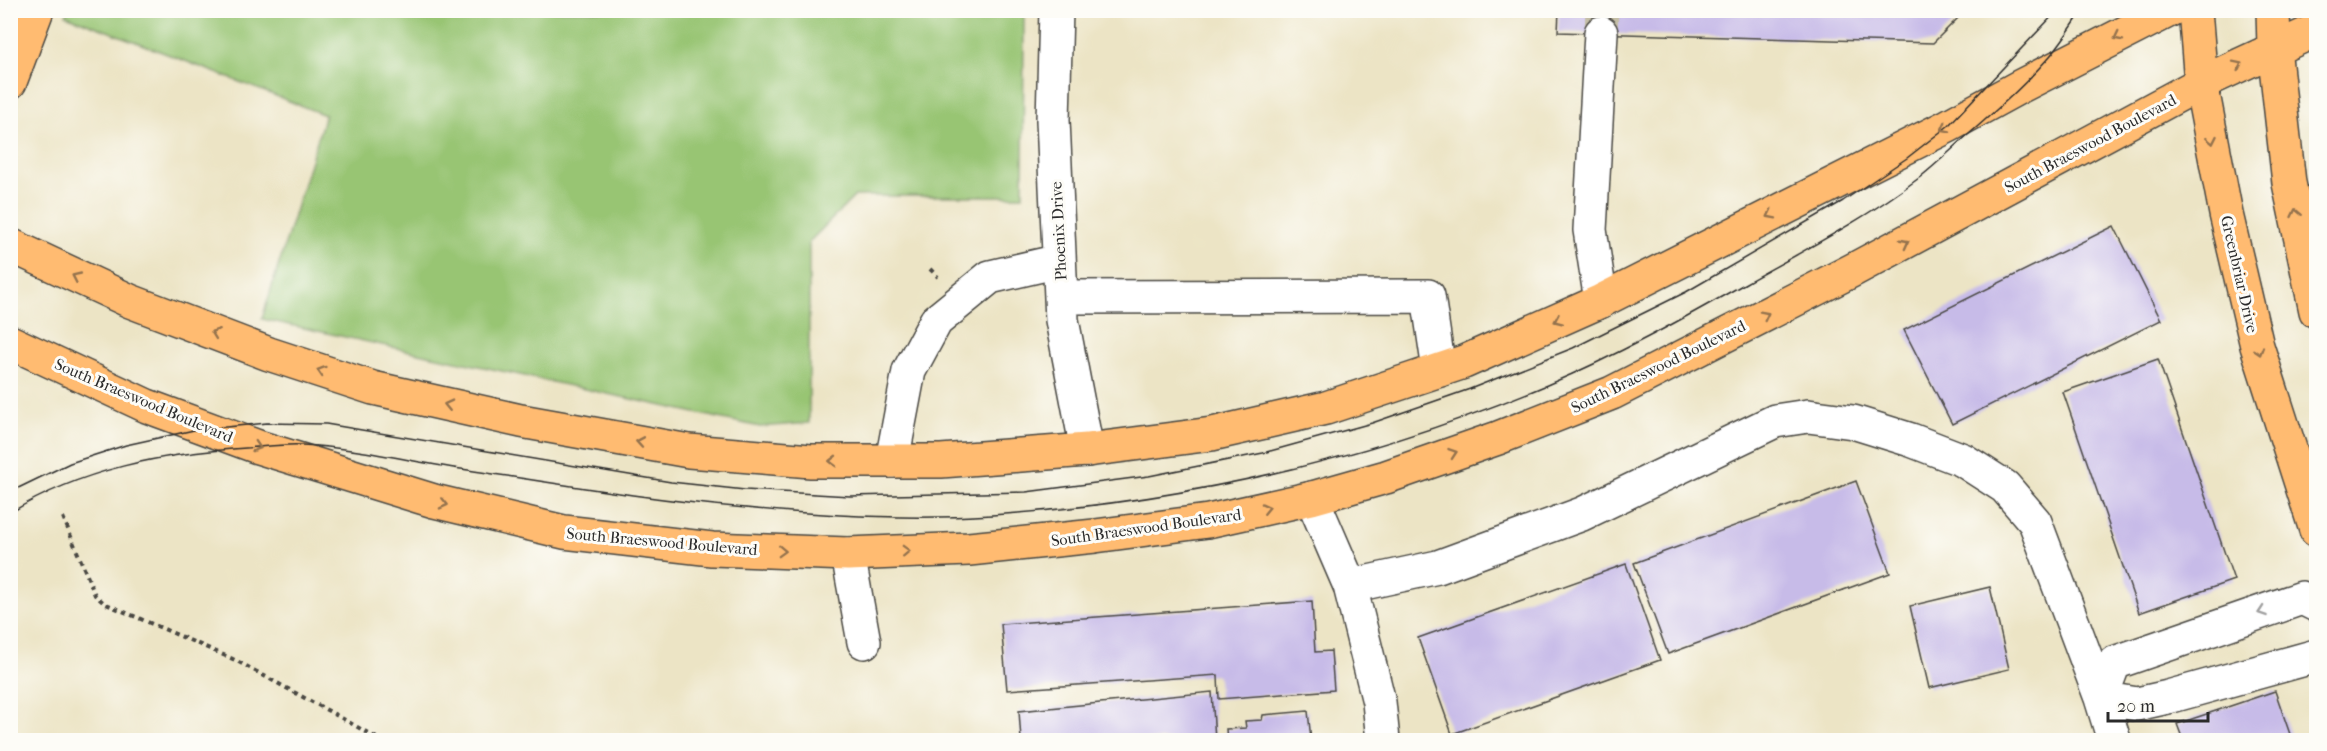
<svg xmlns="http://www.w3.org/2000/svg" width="2327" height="751" font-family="'IM FELL French Canon',serif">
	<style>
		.green { fill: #98c573; stroke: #62784f; stroke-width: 1.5 }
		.building { fill: #c7bbe8 }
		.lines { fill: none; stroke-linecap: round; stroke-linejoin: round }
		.minor-tunnel { stroke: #c5bfa6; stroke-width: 33; stroke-dasharray: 33 16; stroke-linecap: butt }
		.minor-casing { stroke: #484742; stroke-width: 36 }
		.major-casing { stroke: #484742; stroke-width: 36 }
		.path { stroke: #484742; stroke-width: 4; stroke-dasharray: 4.5 4.5; stroke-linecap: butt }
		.minor { stroke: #fff; stroke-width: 33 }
		.major { stroke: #ffbb71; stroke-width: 33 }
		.tram { stroke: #2b2b2b; stroke-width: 1.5 }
		.oneway { stroke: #95734e }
		.oneway2 { stroke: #a0a0a0 }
		.labels { text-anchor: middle; stroke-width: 6; stroke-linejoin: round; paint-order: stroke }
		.street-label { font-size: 16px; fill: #2b2b2b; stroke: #fdfcf7 }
	</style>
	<rect width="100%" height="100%" fill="#fdfcf7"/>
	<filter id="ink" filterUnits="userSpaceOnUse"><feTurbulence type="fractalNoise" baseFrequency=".0167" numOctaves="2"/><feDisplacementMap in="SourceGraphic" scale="12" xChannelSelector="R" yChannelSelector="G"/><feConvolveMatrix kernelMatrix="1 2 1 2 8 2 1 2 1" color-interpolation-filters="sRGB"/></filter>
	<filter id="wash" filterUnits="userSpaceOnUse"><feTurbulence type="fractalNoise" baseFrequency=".008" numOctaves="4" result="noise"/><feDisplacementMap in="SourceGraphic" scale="24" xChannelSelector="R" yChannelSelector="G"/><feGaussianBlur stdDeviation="1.35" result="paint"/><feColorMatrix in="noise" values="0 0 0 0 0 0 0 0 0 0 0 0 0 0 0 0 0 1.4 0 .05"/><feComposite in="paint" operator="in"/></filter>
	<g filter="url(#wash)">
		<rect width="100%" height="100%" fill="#ece4c5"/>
		<path class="green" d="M68,10L1024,11L1023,196H855L809,242V423L760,427L262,319L325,115L66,15Z"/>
		<g id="blocks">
			<path class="building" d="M1559,10H1966L1933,43L1558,32Z
				M2114,226L2161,320L1952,424L1904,330Z
				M2158,359L2234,580L2139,613L2063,392Z
				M1856,481L1890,573L1668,654L1634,563Z
				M1626,564L1660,660L1452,734L1418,638Z
				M1990,587L2009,669L1929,688L1910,606Z
				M1312,601L1315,652L1331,651L1334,690L1219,699L1218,675L1007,690L1001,624Z
				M2275,691L2292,740H2183L2177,724Z
				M1212,692L1215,740H1021L1019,711Z
				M1308,711L1311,740H1227L1226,729L1246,728L1245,721L1262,720L1263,715Z"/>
		</g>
	</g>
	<g filter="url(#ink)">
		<use href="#blocks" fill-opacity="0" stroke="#484742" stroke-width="1.5"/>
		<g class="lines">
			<path class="minor-tunnel" d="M1601,33L1602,10"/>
			<g class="minor-casing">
				<path id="minor" d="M1056,10L1053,120L1062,320L1087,450
					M1061,297L1428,296L1439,370
					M1601,301L1590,230L1601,33
					M892,461L909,371L936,321L990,277L1059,261
					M1312,498L1350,586L1379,702L1383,740
					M848,554L864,642
					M1350,586L1438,567L1582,514L1775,421L1808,416L1853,422L1911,440L1963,460L2005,487L2035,522L2101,698L2114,740
					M2101,698L2114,663L2302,598L2316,605
					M2101,698L2137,704L2168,697L2316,656"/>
			</g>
			<g class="major-casing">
				<path id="major" d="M2195,10L2201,83L2226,214L2257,346L2316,530
					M2273,10L2274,48L2289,183L2316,311
					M10,82L37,10
					M10,245L130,301L269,354L373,388L521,421L689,451L811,461H941L1087,450L1212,434L1326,408L1464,362L1601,301L1948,126L2021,86L2170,10
					M10,342L147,406L258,447L434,501L564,532L712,549L848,554L969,549L1095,536L1208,521L1312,498L1386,477L1498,438L1612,393L1853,270L2201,83L2316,30"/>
			</g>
			<path class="path" d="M930,269L938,277
				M63,517L95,595L104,603L235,660L347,721L380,740
				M10,740H46"/>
			<use href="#minor" class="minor"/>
			<use href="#major" class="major"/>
			<path class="tram" d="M10,492L70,463L126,445L194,430L267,423L326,424L671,482L745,490L850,496L1026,492L1149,476L1263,453L1372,423L1470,389L1573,348L1686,292L1843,201L1907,158L1948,126L2058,10
				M10,513C81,469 164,453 246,448C264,447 283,444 302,445C358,448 413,462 468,470C560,484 653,500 746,508C827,516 911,520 992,515C1183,502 1371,459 1547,385C1616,356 1681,320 1746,283C1805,250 1865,219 1919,178C1933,167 1947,154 1961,141C1992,114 2023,87 2050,56C2062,42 2072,26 2083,10"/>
		</g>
		<defs><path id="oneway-chevron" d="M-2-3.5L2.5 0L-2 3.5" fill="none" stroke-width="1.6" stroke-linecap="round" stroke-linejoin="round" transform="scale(1.5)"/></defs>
		<g class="oneway">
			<use href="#oneway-chevron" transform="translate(2118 37) rotate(153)"/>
			<use href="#oneway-chevron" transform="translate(2238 65) rotate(-26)"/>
			<use href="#oneway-chevron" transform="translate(1945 128) rotate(153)"/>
			<use href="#oneway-chevron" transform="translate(2212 140) rotate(79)"/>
			<use href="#oneway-chevron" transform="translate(2296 213) rotate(-102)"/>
			<use href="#oneway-chevron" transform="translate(1771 215) rotate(153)"/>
			<use href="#oneway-chevron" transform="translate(1905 243) rotate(-28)"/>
			<use href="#oneway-chevron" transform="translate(76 277) rotate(-155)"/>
			<use href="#oneway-chevron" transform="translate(1765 315) rotate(-27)"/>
			<use href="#oneway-chevron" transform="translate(1558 320) rotate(156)"/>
			<use href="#oneway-chevron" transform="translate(215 333) rotate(-159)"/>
			<use href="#oneway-chevron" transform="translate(2259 351) rotate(73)"/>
			<use href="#oneway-chevron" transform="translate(321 371) rotate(-162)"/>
			<use href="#oneway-chevron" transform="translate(448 405) rotate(-167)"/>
			<use href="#oneway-chevron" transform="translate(640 442) rotate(-170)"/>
			<use href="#oneway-chevron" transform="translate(257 447) rotate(18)"/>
			<use href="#oneway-chevron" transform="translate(1453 453) rotate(-19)"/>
			<use href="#oneway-chevron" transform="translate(833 461) rotate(-180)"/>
			<use href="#oneway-chevron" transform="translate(444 504) rotate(13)"/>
			<use href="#oneway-chevron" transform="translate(1266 508) rotate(-13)"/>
			<use href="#oneway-chevron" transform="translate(782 551) rotate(2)"/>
			<use href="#oneway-chevron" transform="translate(906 551) rotate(-2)"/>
		</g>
		<use class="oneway2" href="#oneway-chevron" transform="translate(2262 612) rotate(161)"/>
	</g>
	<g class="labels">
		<g class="street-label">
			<text transform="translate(2090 143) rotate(-28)" y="6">South Braeswood Boulevard</text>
			<text transform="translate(1058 231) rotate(-93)" y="6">Phoenix Drive</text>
			<text transform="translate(2240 274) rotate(77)" y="6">Greenbriar Drive</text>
			<text transform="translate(1658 366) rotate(-26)" y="6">South Braeswood Boulevard</text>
			<text transform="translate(144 400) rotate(23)" y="6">South Braeswood Boulevard</text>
			<text transform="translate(1146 527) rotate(-8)" y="6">South Braeswood Boulevard</text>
			<text transform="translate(662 541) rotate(5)" y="6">South Braeswood Boulevard</text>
		</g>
	</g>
	<rect width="2327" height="751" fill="none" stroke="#fdfcf7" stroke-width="36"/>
	<path d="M2108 712v9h100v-9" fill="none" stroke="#2b2b2b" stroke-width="3"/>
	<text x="2117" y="712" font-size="18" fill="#2b2b2b" stroke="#fdfcf7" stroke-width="4.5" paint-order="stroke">20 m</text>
</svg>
